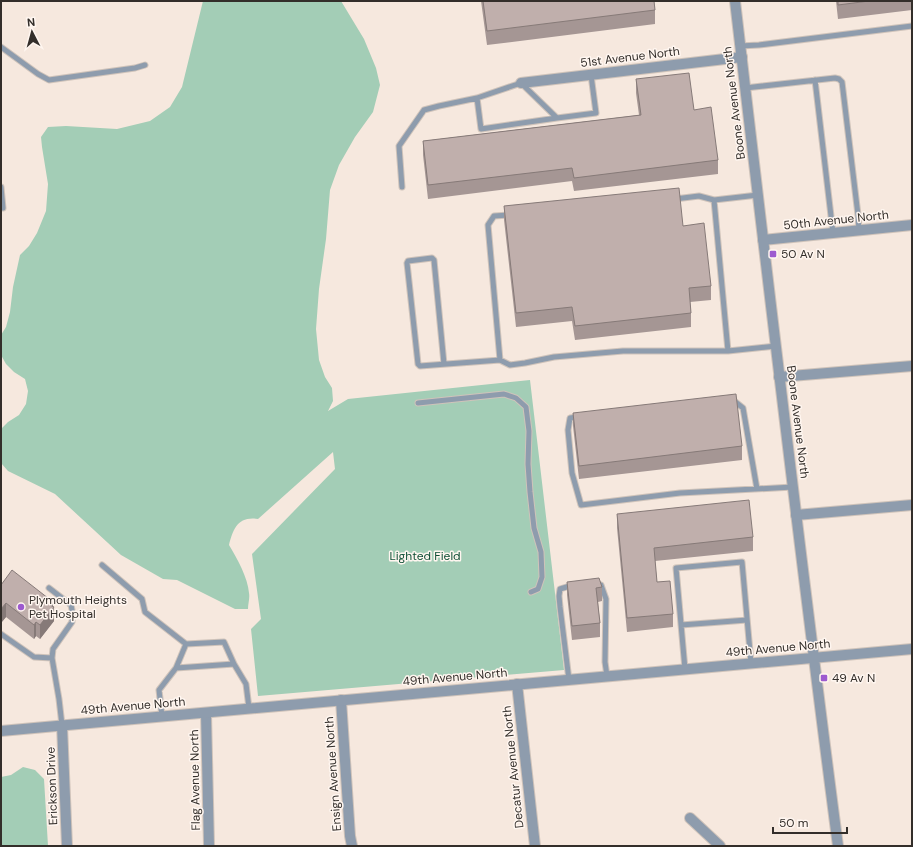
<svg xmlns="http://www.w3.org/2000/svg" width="913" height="847" font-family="'DM Sans',sans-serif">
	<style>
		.green { fill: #a3cdb6 }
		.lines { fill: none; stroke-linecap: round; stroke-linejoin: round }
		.service-casing { stroke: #cfc3ba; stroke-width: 7 }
		.minor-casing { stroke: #cfc3ba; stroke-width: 12 }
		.tertiary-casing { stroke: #cfc3ba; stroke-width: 12 }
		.service { stroke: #8e9cad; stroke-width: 5 }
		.minor { stroke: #8e9cad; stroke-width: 10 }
		.tertiary { stroke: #8e9cad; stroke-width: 10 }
		.wall { fill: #a59694 }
		.shaded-wall { fill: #867a78 }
		.building { fill: #c0afac; stroke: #867a78 }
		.poi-dot { fill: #9d5acf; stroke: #fff6f0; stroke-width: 1.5 }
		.labels { text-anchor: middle; stroke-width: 3; stroke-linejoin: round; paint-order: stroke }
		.street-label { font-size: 12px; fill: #332e2a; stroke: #fff6f0 }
		.poi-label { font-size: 12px; fill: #332e2a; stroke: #fff6f0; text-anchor: start }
		.park-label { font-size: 12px; fill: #0d4e34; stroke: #fff6f0 }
	</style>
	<rect width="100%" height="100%" fill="#f6e8de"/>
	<path class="green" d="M203,1H341L364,39L376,68L380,85L373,112L355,137L339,165L330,190L326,239L319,289L316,329L319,360L325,377L332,388L333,401L328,411L348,399L530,380L564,670L258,696L251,629L261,619L252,554L335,469L333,452L258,519C238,516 233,529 229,545C237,558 248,578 249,593C250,598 248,604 248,609H235L177,580L163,579L121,555L55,494L8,471L1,463V429L8,422L19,415L26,404L28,391L25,379L14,372L6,364L1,355V335L6,327L10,312L13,287L20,255L29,246L37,233L46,211L48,184L42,147L41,137L48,127L66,126L117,129L150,121L170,107L182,87Z
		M23,767L35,770L44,779L48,846H1V777L11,775Z"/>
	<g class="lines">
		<g class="service-casing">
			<path id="service" d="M740,46L759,45L912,26
				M1,47L38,74L49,80L135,68L145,65
				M815,80L833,233
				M521,83L557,118L481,129L477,98Z
				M745,88L835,78L839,79L842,82L858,215L859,231
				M557,118L596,113L591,75
				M1,187L3,208H1
				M402,187L399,146L424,110L439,106L477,98
				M758,195L714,200L728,351L776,346
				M675,199L699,196L714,200
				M509,215L494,216L488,225L500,360L510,365L525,363L554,357L623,351H728
				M444,364L434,260L432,258L408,261L407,263L418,364L420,366L500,360
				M733,400L743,408L757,489
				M418,403L504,394L516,398L526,407L529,431L528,464L530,492L534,528L541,552L542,577L538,589L531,592
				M578,417L570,418L568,430L572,473L581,505L680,493L793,487
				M102,565L142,599L145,612L186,644L224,642L234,664
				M595,584L601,585L606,599L605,662L607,676
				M49,588L71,605L72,610V622L53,649L52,658L59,699L62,725
				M681,625L747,620
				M1,634L34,657L52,658
				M176,668L186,644
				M685,669L676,568L742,562L751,663
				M569,680L560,607L559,596L560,589L573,585
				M162,716L159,690L176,668L234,664L246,684L249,708"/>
		</g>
		<g class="minor-casing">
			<path id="minor" d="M521,83L742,57
				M763,240L912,225
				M779,377L912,366
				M796,515L912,505
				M517,684L535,846
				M341,700L350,836L352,846
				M206,713L209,846
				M62,725L67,846
				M690,818L720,846"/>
		</g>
		<g class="tertiary-casing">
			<path id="tertiary" d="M735,1C768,283 801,565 838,846
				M1,731L912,649"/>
		</g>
		<use href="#service" class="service"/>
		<use href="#minor" class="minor"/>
		<use href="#tertiary" class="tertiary"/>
	</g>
	<path class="wall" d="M481,1H654L655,10V24L487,45Z
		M836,1H912V10L838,19Z
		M636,79L694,110L718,160V174L574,191L572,181L428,199L423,155V141L639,115L636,93Z
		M504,206L683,226L711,286V300L690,302L691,313V327L575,340L572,321L516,327L504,220Z
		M573,413L742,446V460L579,479L573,426Z
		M617,514L753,537V551L655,561L657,582L673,614V627L627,632L617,528Z
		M567,582L602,587V601L598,602L600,623V637L572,640L567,595Z
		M1,585L53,606L54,621L40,639L36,636L34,639L6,617L1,623Z"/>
	<path class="shaded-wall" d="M53,602V609L54,607V621L40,639V625L50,605Z
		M6,603V617L1,623V609Z
		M36,622V636L34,639V625Z"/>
	<path class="building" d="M483,1H654L655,10L487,31Z
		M838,1H869L838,5Z
		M689,73L694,110L711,107L718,160L574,178L572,168L428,185L423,141L641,115L636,79Z
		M679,188L683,226L704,223L711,286L689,288L691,313L575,326L572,307L516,313L504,206Z
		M736,394L742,446L579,466L573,413Z
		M749,500L753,537L654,548L657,582L670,581L673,614L627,618L617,514Z
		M12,570L53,602L50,605L54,607L40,625L36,622L34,625L6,603L1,609V585Z
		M599,578L602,587L596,588L600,623L572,626L567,582Z"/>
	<g class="poi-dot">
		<rect x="769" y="250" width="8" height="8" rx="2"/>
		<circle cx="21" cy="607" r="4"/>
		<rect x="820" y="674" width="8" height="8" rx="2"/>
	</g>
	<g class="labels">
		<g class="street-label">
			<text transform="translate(630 57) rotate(-7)" y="4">51st Avenue North</text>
			<text transform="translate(734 103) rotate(-97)" y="4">Boone Avenue North</text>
			<text transform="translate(836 220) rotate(-6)" y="4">50th Avenue North</text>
			<text transform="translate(798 422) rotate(83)" y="4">Boone Avenue North</text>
			<text transform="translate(778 648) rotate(-5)" y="4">49th Avenue North</text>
			<text transform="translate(455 677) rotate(-5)" y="4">49th Avenue North</text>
			<text transform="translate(133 706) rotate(-5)" y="4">49th Avenue North</text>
			<text transform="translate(513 767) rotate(-96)" y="4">Decatur Avenue North</text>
			<text transform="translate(333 774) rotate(-94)" y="4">Ensign Avenue North</text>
			<text transform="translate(195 780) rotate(-91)" y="4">Flag Avenue North</text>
			<text transform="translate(52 786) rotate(-92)" y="4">Erickson Drive</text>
		</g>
		<g class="poi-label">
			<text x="781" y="258">50 Av N</text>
			<text x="29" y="604">Plymouth Heights<tspan x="29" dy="14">Pet Hospital</tspan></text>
			<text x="832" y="682">49 Av N</text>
		</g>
		<g class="park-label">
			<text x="425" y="560">Lighted Field</text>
		</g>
	</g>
	<rect width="913" height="847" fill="none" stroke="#332e2a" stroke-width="4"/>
	<g transform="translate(32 32) rotate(354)" stroke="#fff6f0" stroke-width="3" paint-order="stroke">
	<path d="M0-3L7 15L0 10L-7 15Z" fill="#332e2a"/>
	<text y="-6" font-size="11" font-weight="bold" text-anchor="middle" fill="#332e2a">N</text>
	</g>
	<path d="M773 827v6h74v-6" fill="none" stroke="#332e2a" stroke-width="2"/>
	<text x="779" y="827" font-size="12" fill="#332e2a" stroke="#fff6f0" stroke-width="3" paint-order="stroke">50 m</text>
</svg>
